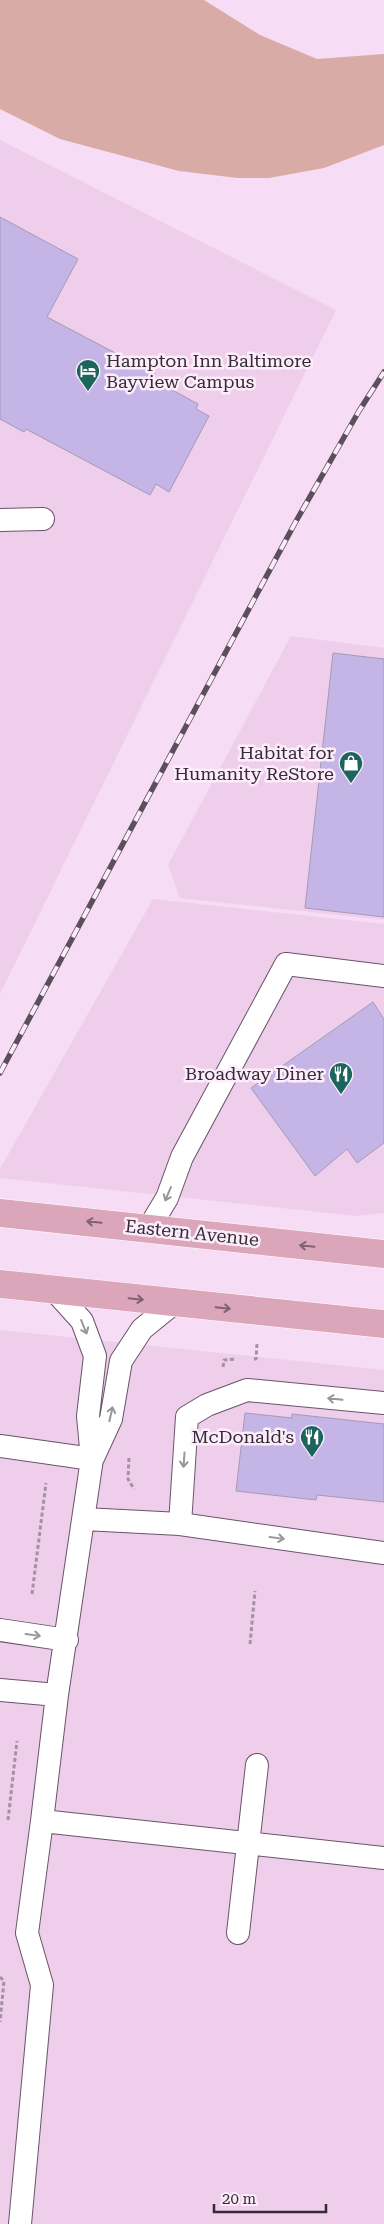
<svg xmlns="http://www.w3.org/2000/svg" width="384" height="2224" font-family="'Roboto Serif',serif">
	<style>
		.built { fill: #eeceeb }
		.green { fill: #d8aba6 }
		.building { fill: #c5b5e6; stroke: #a39ab7 }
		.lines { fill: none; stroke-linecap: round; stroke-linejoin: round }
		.service-casing { stroke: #6a5468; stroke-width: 24 }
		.primary-casing { stroke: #fff; stroke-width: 29 }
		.path { stroke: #a591a3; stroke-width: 3; stroke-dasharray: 4 2.5; stroke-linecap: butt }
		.service { stroke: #fff; stroke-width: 22 }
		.primary { stroke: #dca6ba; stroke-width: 28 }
		.rail-casing { stroke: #5c4f5c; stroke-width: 5.5 }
		.rail { stroke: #fdedfc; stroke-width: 4; stroke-dasharray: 11; stroke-linecap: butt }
		.oneway { stroke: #9a959a }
		.oneway2 { stroke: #806271 }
		.labels { text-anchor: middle; stroke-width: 5; stroke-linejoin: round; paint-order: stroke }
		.poi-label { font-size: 18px; fill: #352b35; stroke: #fdedfc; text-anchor: end }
		.street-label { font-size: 18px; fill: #352b35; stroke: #fdedfc }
	</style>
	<rect width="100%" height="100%" fill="#f6dcf4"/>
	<path class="built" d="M0,140L336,310L0,994Z
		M291,636L384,648V920L180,898L168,865Z
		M153,899L384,924V1213L356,1216L0,1178V1169Z
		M0,1330L384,1370V2224H0Z"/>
	<path class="green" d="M0,0H204L260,35L317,59L384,54V145L324,168L269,178H238L179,171L60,139L0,109Z"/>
	<path class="building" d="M0,217L78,259L47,317L155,374L152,379L198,404L196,409L209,416L169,492L156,484L150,495L26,429L24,432L0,419Z
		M333,653L384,659V917L305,908Z
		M373,1002L384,1019V1143L357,1163L347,1149L315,1176L251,1088Z
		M245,1413L292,1418V1414L384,1424V1502L317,1495L316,1500L236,1491Z"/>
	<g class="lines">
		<g class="service-casing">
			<path id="service" d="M0,520L43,519
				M149,1228L167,1198L182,1157L286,964L384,976
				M384,1403L247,1390L207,1405L187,1417L180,1524L384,1553
				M0,1446L92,1459
				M93,1458L111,1419L121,1361L142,1329L174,1303
				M84,1519L180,1524
				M0,1630L67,1640
				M0,1690L57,1695L92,1459L88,1416L95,1356L82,1321L54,1290
				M57,1695L42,1821L384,1858
				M238,1933L257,1765
				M20,2224L42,1985L27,1933L42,1821"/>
		</g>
		<g class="primary-casing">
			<path id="primary" d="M0,1213L384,1254
				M0,1284L384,1324"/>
		</g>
		<path class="path" d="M254,1359H256L257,1344
			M223,1367L224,1360L236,1359
			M129,1458L128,1479L134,1489
			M32,1594L46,1483
			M250,1644L255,1591
			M8,1820L17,1741
			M0,1977L4,1981L0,2022"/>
		<use href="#service" class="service"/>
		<use href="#primary" class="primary"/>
		<g class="rail-casing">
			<path id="rail" d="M0,1073L295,523L359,411L384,372"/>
		</g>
		<use href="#rail" class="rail"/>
	</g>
	<defs><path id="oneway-shaft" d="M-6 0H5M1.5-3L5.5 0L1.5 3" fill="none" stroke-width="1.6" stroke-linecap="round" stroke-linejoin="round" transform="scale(1.25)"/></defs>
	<g class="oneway">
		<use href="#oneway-shaft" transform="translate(168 1194) rotate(113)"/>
		<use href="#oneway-shaft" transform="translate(84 1327) rotate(68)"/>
		<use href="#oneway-shaft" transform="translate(335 1399) rotate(-174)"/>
		<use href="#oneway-shaft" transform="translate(111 1414) rotate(-77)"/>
		<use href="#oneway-shaft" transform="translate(184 1460) rotate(94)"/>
		<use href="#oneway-shaft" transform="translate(277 1538) rotate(8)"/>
		<use href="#oneway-shaft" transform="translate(33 1635) rotate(8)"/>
	</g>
	<g class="oneway2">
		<use href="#oneway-shaft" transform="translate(94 1222) rotate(-174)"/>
		<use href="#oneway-shaft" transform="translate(307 1246) rotate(-174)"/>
		<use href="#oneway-shaft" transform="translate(136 1299) rotate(6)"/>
		<use href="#oneway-shaft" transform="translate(223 1308) rotate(6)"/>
	</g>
	<defs>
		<g id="hotel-pin" transform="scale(1.25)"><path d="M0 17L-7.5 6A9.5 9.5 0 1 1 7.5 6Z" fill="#1b655d" stroke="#fdedfc"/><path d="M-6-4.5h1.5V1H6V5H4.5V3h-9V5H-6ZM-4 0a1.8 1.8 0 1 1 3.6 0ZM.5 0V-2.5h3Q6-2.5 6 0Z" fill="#fff"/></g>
		<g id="shop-pin" transform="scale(1.25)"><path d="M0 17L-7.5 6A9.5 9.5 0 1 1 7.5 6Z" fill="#1b655d" stroke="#fdedfc"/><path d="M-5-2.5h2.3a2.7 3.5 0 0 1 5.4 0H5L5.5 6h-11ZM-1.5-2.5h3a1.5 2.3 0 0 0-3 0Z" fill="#fff"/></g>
		<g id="restaurant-pin" transform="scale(1.25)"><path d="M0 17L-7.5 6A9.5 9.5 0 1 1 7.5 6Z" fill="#1b655d" stroke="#fdedfc"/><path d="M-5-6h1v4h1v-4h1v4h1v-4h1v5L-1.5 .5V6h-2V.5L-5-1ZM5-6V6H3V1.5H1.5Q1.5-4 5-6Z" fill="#fff"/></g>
	</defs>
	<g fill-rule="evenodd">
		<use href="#hotel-pin" x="88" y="371"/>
		<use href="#shop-pin" x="351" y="763"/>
		<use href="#restaurant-pin" x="341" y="1074"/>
		<use href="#restaurant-pin" x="312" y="1437"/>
	</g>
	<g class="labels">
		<g class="poi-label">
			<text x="106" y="367" text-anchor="start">Hampton Inn Baltimore<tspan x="106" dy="21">Bayview Campus</tspan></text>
			<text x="334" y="759">Habitat for<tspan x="334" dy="21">Humanity ReStore</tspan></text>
			<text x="324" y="1080">Broadway Diner</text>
			<text x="294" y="1443">McDonald's</text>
		</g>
		<g class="street-label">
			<text transform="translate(192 1233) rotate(6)" y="6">Eastern Avenue</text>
		</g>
	</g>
	<path d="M214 2204v8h112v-8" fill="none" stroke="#352b35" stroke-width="2.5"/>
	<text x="222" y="2204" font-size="15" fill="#352b35" stroke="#fdedfc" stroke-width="4" paint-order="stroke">20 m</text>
</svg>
